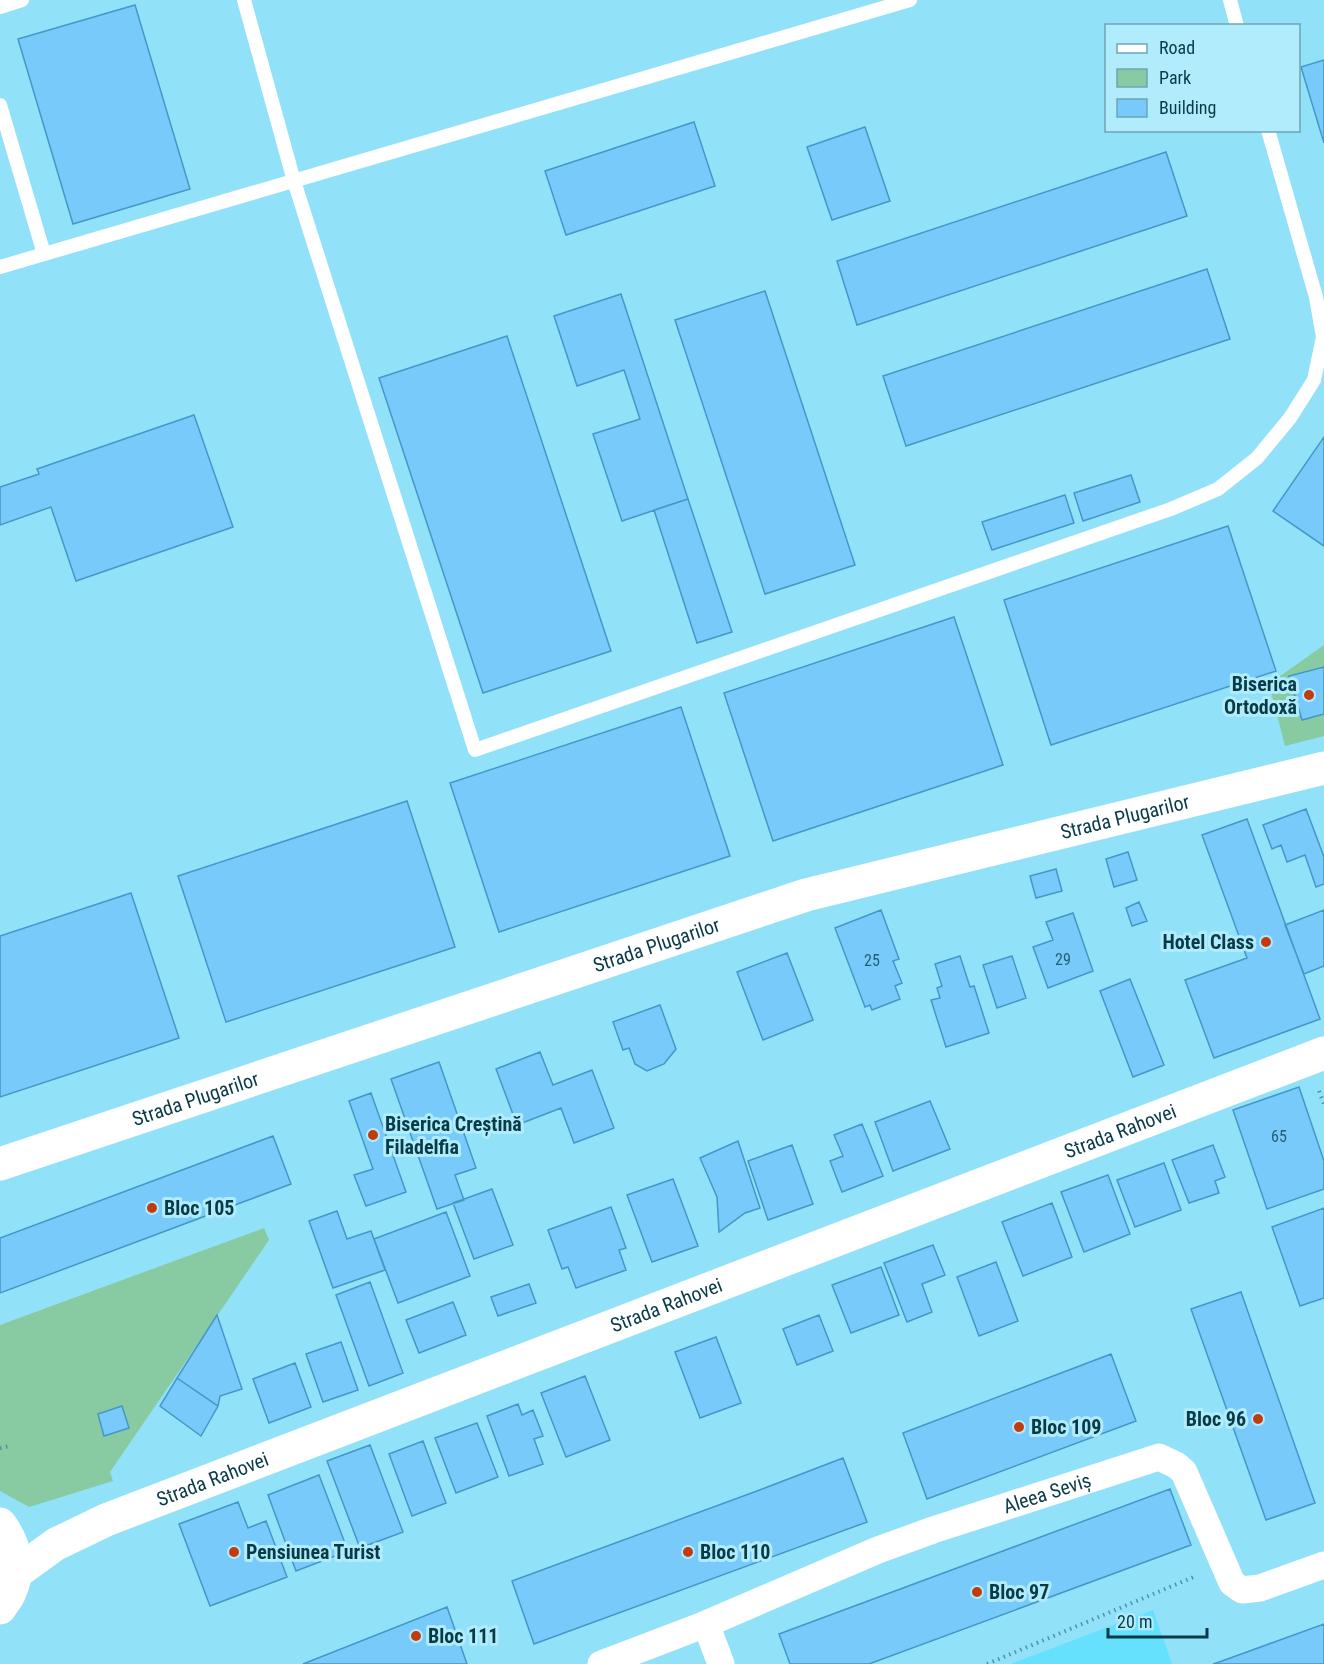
<svg xmlns="http://www.w3.org/2000/svg" width="1324" height="1664" font-family="'Roboto Condensed',sans-serif">
	<style>
		.built { fill: #65e0fd }
		.green { fill: #88caa1 }
		.building { fill: #78cafb; stroke: #4497c6; stroke-width: 1.5 }
		.lines { fill: none; stroke-linecap: round; stroke-linejoin: round }
		.path { stroke: #5093a3; stroke-width: 4; stroke-dasharray: 1.5 4.5; stroke-linecap: butt }
		.service { stroke: #fff; stroke-width: 14 }
		.minor { stroke: #fff; stroke-width: 27 }
		.tertiary { stroke: #fff; stroke-width: 33 }
		.secondary { stroke: #fff; stroke-width: 33 }
		.poi-dot { fill: #c33b0c; stroke: #b1ecfd; stroke-width: 2 }
		.labels { text-anchor: middle; stroke-width: 6; stroke-linejoin: round; paint-order: stroke }
		.number-label { font-size: 16px; fill: #255f73 }
		.poi-label { font-size: 20px; font-weight: bold; fill: #093b46; stroke: #b1ecfd; text-anchor: start }
		.street-label { font-size: 20px; fill: #093b46; stroke: #b1ecfd }
	</style>
	<rect width="100%" height="100%" fill="#91e2f8"/>
	<path class="built" d="M1153,1610L1172,1664H1011Z"/>
	<path class="green" d="M1324,645V736L1285,746L1269,684Z
		M264,1228L269,1240L110,1472L113,1481L29,1507L0,1491V1325Z"/>
	<path class="building" d="M135,5L190,189L73,224L18,39Z
		M1324,60V143L1301,67Z
		M694,122L715,186L566,235L545,171Z
		M865,127L890,201L832,220L807,147Z
		M1166,152L1187,216L857,325L837,261Z
		M1207,269L1230,339L906,446L883,376Z
		M765,291L855,565L765,594L675,320Z
		M621,294L688,499L622,521L593,434L640,419L624,370L577,386L554,316Z
		M507,336L611,651L483,693L379,378Z
		M194,415L233,527L76,581L51,507L0,525V487L39,474L37,469Z
		M1324,437V546L1273,511Z
		M1131,475L1140,502L1083,521L1074,493Z
		M1065,495L1074,523L992,550L982,522Z
		M688,499L732,632L697,643L654,510Z
		M1228,526L1276,671L1051,745L1004,600Z
		M954,617L1003,765L773,841L724,693Z
		M1324,667V714L1302,720L1289,676Z
		M681,707L730,856L499,932L450,783Z
		M407,801L455,947L226,1022L178,876Z
		M1306,809L1324,857V884L1316,887L1305,855L1287,862L1281,845L1272,849L1263,825Z
		M1247,819L1320,1019L1214,1058L1185,980L1247,958L1202,835Z
		M1128,852L1137,880L1114,887L1106,859Z
		M1056,869L1062,891L1036,898L1030,876Z
		M131,893L179,1038L0,1097V936Z
		M1139,902L1147,921L1132,926L1126,908Z
		M881,910L899,959L893,961L902,983L895,986L900,999L872,1010L870,1005L865,1007L835,928Z
		M1324,910V966L1304,974L1285,925Z
		M1073,913L1093,971L1048,988L1033,947L1053,940L1046,922Z
		M787,953L813,1020L763,1040L737,972Z
		M960,956L970,987L974,986L989,1033L946,1047L931,1000L940,998L937,988L942,986L935,964Z
		M1012,956L1026,998L997,1008L983,965Z
		M1130,979L1164,1065L1133,1077L1100,991Z
		M660,1005L676,1049L664,1064L647,1071L635,1064L629,1048L623,1050L613,1022Z
		M540,1052L553,1085L592,1070L614,1128L574,1143L561,1108L517,1125L496,1069Z
		M439,1062L476,1168L455,1175L464,1200L437,1209L391,1079Z
		M1299,1087L1324,1161V1189L1267,1209L1233,1110Z
		M371,1093L406,1192L366,1206L354,1175L373,1169L349,1101Z
		M930,1101L950,1149L893,1171L875,1122Z
		M862,1124L883,1176L842,1192L830,1161L843,1156L834,1135Z
		M273,1136L291,1184L0,1293V1238Z
		M738,1141L760,1208L745,1213L719,1232L717,1197L700,1158Z
		M792,1145L813,1204L768,1220L748,1161Z
		M1213,1145L1225,1177L1215,1181L1219,1193L1189,1203L1172,1160Z
		M1164,1163L1181,1210L1135,1227L1117,1180Z
		M1108,1175L1130,1234L1084,1252L1061,1192Z
		M673,1179L698,1246L652,1262L627,1195Z
		M492,1189L513,1245L474,1259L453,1203Z
		M1052,1203L1072,1257L1023,1276L1002,1222Z
		M611,1207L626,1248L619,1250L626,1270L576,1288L568,1267L562,1269L548,1230Z
		M1324,1208V1298L1300,1306L1272,1227Z
		M337,1211L347,1239L371,1231L385,1270L333,1288L309,1221Z
		M446,1212L470,1276L398,1303L374,1239Z
		M933,1245L945,1275L922,1284L932,1312L907,1322L884,1263Z
		M996,1262L1018,1321L979,1336L957,1277Z
		M881,1267L899,1315L851,1333L832,1285Z
		M370,1282L403,1373L369,1386L336,1295Z
		M529,1284L536,1303L498,1316L491,1297Z
		M1241,1292L1315,1503L1266,1520L1191,1309Z
		M453,1302L466,1335L419,1353L406,1320Z
		M217,1315L242,1389L220,1396L218,1406L177,1378Z
		M819,1315L833,1351L797,1365L783,1329Z
		M716,1337L741,1403L700,1418L675,1352Z
		M341,1342L358,1390L323,1402L306,1354Z
		M1111,1354L1136,1421L927,1499L903,1433Z
		M295,1363L311,1407L269,1423L253,1379Z
		M585,1376L610,1440L566,1457L541,1393Z
		M177,1378L218,1406L201,1436L160,1406Z
		M518,1404L522,1415L533,1410L543,1436L534,1439L543,1464L509,1476L487,1416Z
		M122,1406L129,1428L104,1436L98,1414Z
		M477,1423L498,1477L456,1493L435,1438Z
		M423,1441L446,1503L412,1516L389,1454Z
		M370,1445L403,1532L360,1548L327,1461Z
		M843,1458L867,1522L534,1644L512,1581L757,1491Z
		M319,1475L348,1551L296,1571L268,1495Z
		M1170,1489L1191,1545L869,1664H790L779,1634Z
		M238,1502L248,1528L266,1521L287,1577L210,1606L179,1524Z
		M447,1607L467,1664H303Z
		M1324,1624V1664H1213L1222,1661Z"/>
	<g class="lines">
		<path class="path" d="M1319,1091L1324,1104
			M0,1448L10,1446
			M987,1664L1196,1576"/>
		<path class="service" d="M244,0L294,181L475,750L1171,509L1218,489L1257,458L1290,418L1314,380L1323,337L1316,297L1268,130
			M1230,0L1237,26
			M0,7L22,0
			M0,105L44,254
			M0,267L910,0"/>
		<g class="minor">
			<path d="M706,1624L721,1664"/>
			<path id="s1" d="M601,1664L706,1624L878,1550L933,1530L1159,1457L1176,1465L1184,1472L1232,1583L1242,1590L1260,1588L1324,1565"/>
		</g>
		<g class="tertiary">
			<path id="s2" d="M0,1164L806,895L1324,768"/>
			<path id="s3" d="M16,1573L56,1544L106,1520L1324,1053"/>
		</g>
		<path class="secondary" d="M0,1524C15,1544 21,1568 10,1592C8,1598 3,1603 0,1608"/>
	</g>
	<g class="poi-dot">
		<circle cx="1309" cy="695" r="6"/>
		<circle cx="1266" cy="942" r="6"/>
		<circle cx="373" cy="1135" r="6"/>
		<circle cx="152" cy="1208" r="6"/>
		<circle cx="1258" cy="1419" r="6"/>
		<circle cx="1019" cy="1427" r="6"/>
		<circle cx="234" cy="1552" r="6"/>
		<circle cx="688" cy="1552" r="6"/>
		<circle cx="977" cy="1592" r="6"/>
		<circle cx="416" cy="1636" r="6"/>
	</g>
	<g class="labels">
		<g class="number-label">
			<text x="1063" y="965">29</text>
			<text x="872" y="966">25</text>
			<text x="1279" y="1142">65</text>
		</g>
		<g class="poi-label">
			<text x="1297" y="691" text-anchor="end">Biserica<tspan x="1297" dy="23">Ortodoxă</tspan></text>
			<text x="1254" y="949" text-anchor="end">Hotel Class</text>
			<text x="385" y="1131">Biserica Creștină<tspan x="385" dy="23">Filadelfia</tspan></text>
			<text x="164" y="1215">Bloc 105</text>
			<text x="1246" y="1426" text-anchor="end">Bloc 96</text>
			<text x="1031" y="1434">Bloc 109</text>
			<text x="246" y="1559">Pensiunea Turist</text>
			<text x="700" y="1559">Bloc 110</text>
			<text x="989" y="1599">Bloc 97</text>
			<text x="428" y="1643">Bloc 111</text>
		</g>
		<g class="street-label">
			<text dy="7" stroke="none"><textPath href="#s2" startOffset="1178">Strada Plugarilor</textPath></text>
			<text dy="7" stroke="none"><textPath href="#s2" startOffset="692">Strada Plugarilor</textPath></text>
			<text dy="7" stroke="none"><textPath href="#s2" startOffset="206">Strada Plugarilor</textPath></text>
			<text dy="7" stroke="none"><textPath href="#s3" startOffset="1191">Strada Rahovei</textPath></text>
			<text dy="7" stroke="none"><textPath href="#s3" startOffset="705">Strada Rahovei</textPath></text>
			<text dy="7" stroke="none"><textPath href="#s3" startOffset="219">Strada Rahovei</textPath></text>
			<text dy="7" stroke="none"><textPath href="#s1" startOffset="478">Aleea Seviș</textPath></text>
		</g>
	</g>
	<rect x="1105" y="24" width="195" height="108" fill="#b1ecfd" stroke="#6ea5b4" stroke-width="1.5"/>
	<rect x="1117" y="44" width="30" height="9" fill="#ffffff" stroke="#6ea5b4" stroke-width="1.5"/>
	<text x="1159" y="54" font-size="18" fill="#093b46">Road</text>
	<rect x="1117" y="69" width="30" height="18" fill="#88caa1" stroke="#6ea5b4" stroke-width="1.5"/>
	<text x="1159" y="84" font-size="18" fill="#093b46">Park</text>
	<rect x="1117" y="99" width="30" height="18" fill="#78cafb" stroke="#6ea5b4" stroke-width="1.5"/>
	<text x="1159" y="114" font-size="18" fill="#093b46">Building</text>
	<path d="M1108 1628v9h99v-9" fill="none" stroke="#093b46" stroke-width="3"/>
	<text x="1117" y="1628" font-size="18" fill="#093b46" stroke="#b1ecfd" stroke-width="4.5" paint-order="stroke">20 m</text>
</svg>
